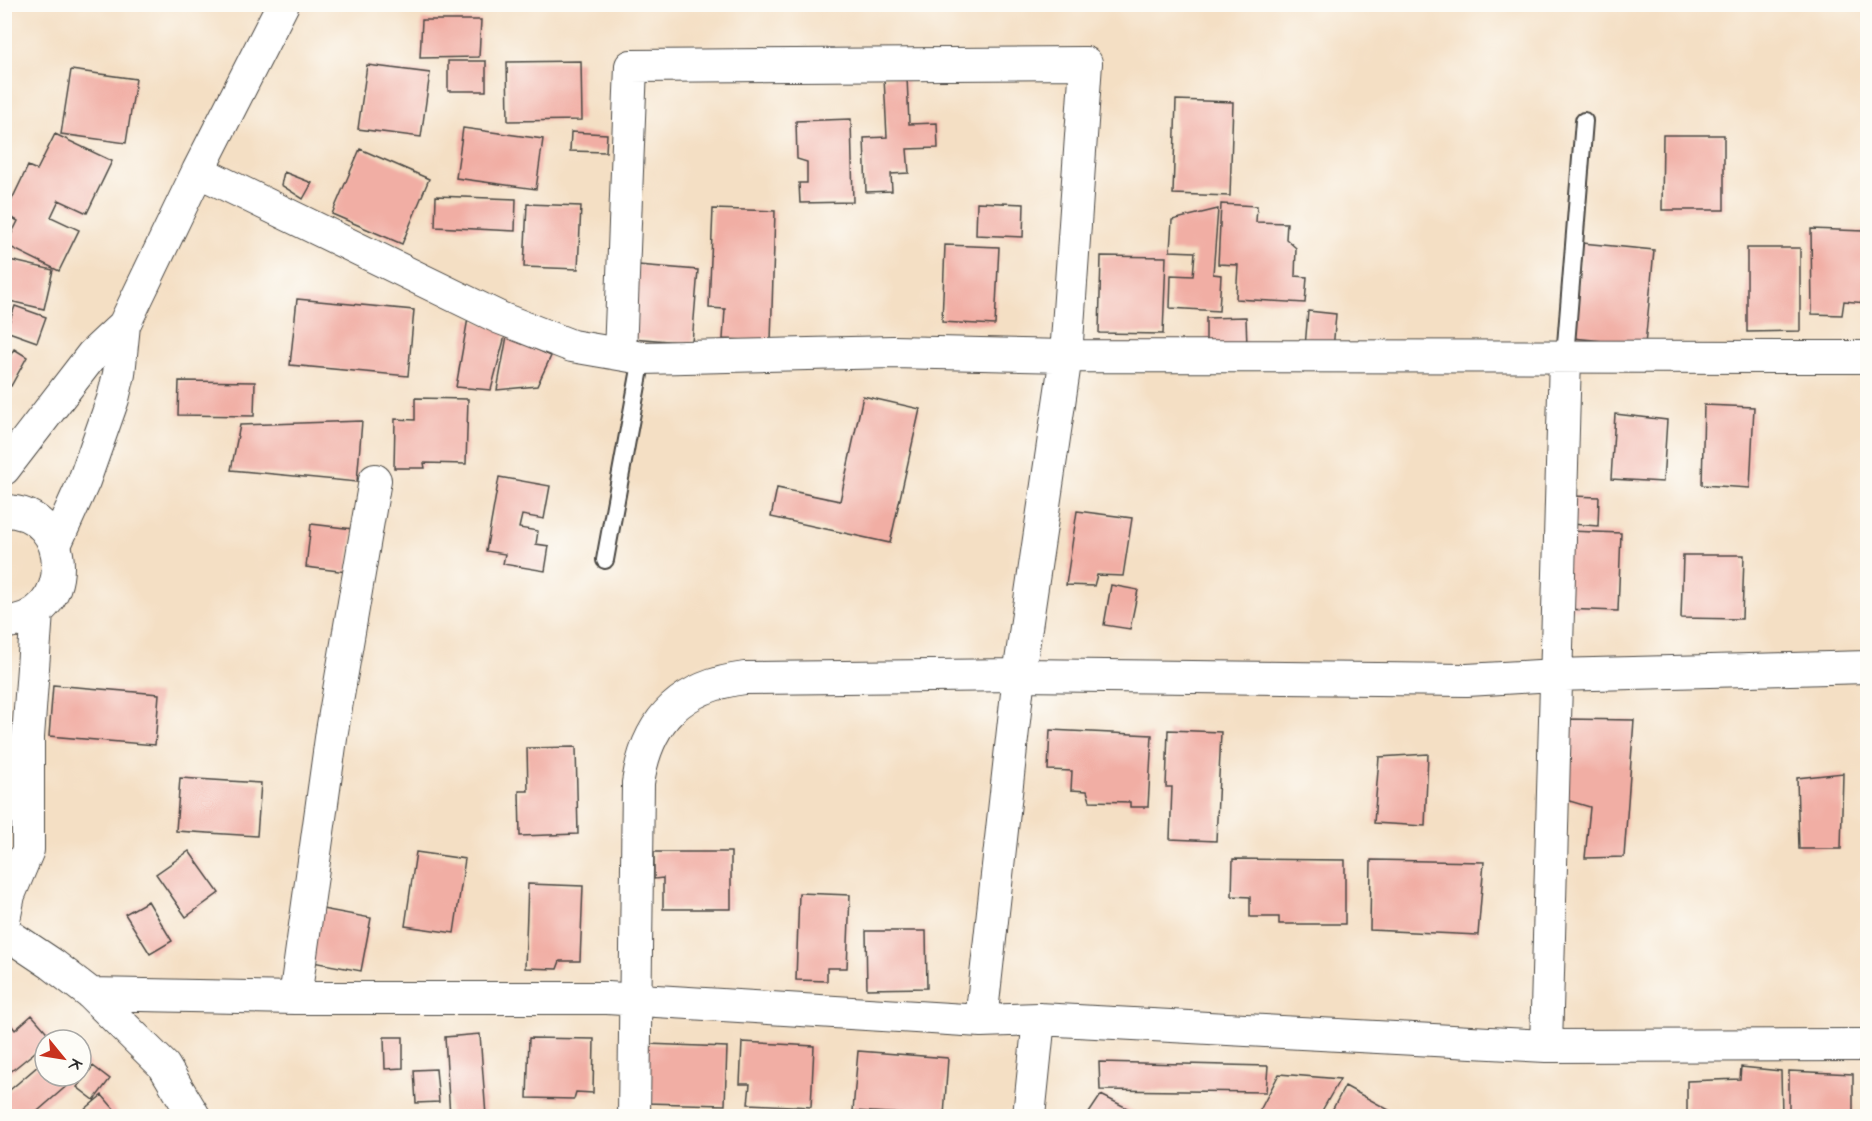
<svg xmlns="http://www.w3.org/2000/svg" width="1872" height="1121" font-family="Mynerve,sans-serif">
	<style>
		.building { fill: #f1aea4 }
		.lines { fill: none; stroke-linecap: round; stroke-linejoin: round }
		.lane-casing { stroke: #494642; stroke-width: 20 }
		.street-casing { stroke: #494642; stroke-width: 34 }
		.lane { stroke: #fff; stroke-width: 16 }
		.street { stroke: #fff; stroke-width: 32 }
	</style>
	<rect width="100%" height="100%" fill="#fdfcf7"/>
	<filter id="ink" filterUnits="userSpaceOnUse"><feTurbulence type="fractalNoise" baseFrequency=".0167" numOctaves="2"/><feDisplacementMap in="SourceGraphic" scale="12" xChannelSelector="R" yChannelSelector="G"/><feConvolveMatrix kernelMatrix="1 2 1 2 8 2 1 2 1" color-interpolation-filters="sRGB"/></filter>
	<filter id="wash" filterUnits="userSpaceOnUse"><feTurbulence type="fractalNoise" baseFrequency=".008" numOctaves="4" result="noise"/><feDisplacementMap in="SourceGraphic" scale="24" xChannelSelector="R" yChannelSelector="G"/><feGaussianBlur stdDeviation="1.35" result="paint"/><feColorMatrix in="noise" values="0 0 0 0 0 0 0 0 0 0 0 0 0 0 0 0 0 1.4 0 .05"/><feComposite in="paint" operator="in"/></filter>
	<g filter="url(#wash)">
		<rect width="100%" height="100%" fill="#f4dfc4"/>
		<g id="blocks">
			<path class="building" d="M422,20H481L479,57L420,58Z
				M448,61H486V91H448Z
				M581,61L582,120L508,121L507,62Z
				M367,65L430,73L421,137L358,129Z
				M71,70L136,79L126,143L61,134Z
				M907,77L909,124L937,123L938,148L907,149L909,173L891,174L892,191L866,192L864,138L887,137L884,78Z
				M1176,100L1233,102L1230,196L1173,194Z
				M851,119L853,202L800,203L799,183H807V162L797,159L796,121Z
				M463,128L543,139L536,189L456,178Z
				M571,132L607,134L606,152L570,151Z
				M55,134L112,161L87,213L59,200L51,217L79,230L59,271L6,245L18,221L5,214L28,166L37,170Z
				M1663,135H1724V210H1662Z
				M360,149L429,179L402,244L332,214Z
				M284,172L312,183L303,199L281,185Z
				M436,196L516,199L515,231L435,227Z
				M977,202L1024,204L1023,237L976,235Z
				M527,204L581,206L578,269L524,267Z
				M1221,204L1257,206L1256,222L1287,223L1286,239L1296,248L1295,276L1307,277L1305,303L1236,299L1238,265L1218,264Z
				M713,209L775,211L771,341L723,339L725,309L709,308Z
				M1218,209L1213,274L1221,275L1219,311L1170,308L1171,275L1193,276L1195,252L1170,251L1172,220Z
				M1811,229L1864,231L1866,303L1844,301L1842,315L1812,314Z
				M1582,243L1654,250L1645,345L1573,338Z
				M945,245L999,247L995,325L942,322Z
				M1747,248H1800V331L1747,332Z
				M1101,256L1166,257L1163,334L1099,333Z
				M5,259L53,270L44,309L5,300Z
				M638,265L698,270L692,343L632,338Z
				M297,299L414,310L408,376L290,365Z
				M15,306L46,317L37,342L6,331Z
				M1308,311L1336,314L1333,350L1305,347Z
				M1246,317L1247,347L1206,348V318Z
				M468,318L506,332L491,390L456,387Z
				M507,336L551,356L537,386L497,390Z
				M14,349L27,357L11,386L4,383V366Z
				M179,381L255,382L254,416L178,415Z
				M863,396L920,409L890,543L771,517L777,488L840,501Z
				M415,398L468,399L466,464L424,463L425,468H394L395,419L415,420Z
				M1704,405L1754,407L1750,488L1702,485Z
				M1615,414L1667,420L1663,482L1611,479Z
				M362,421L357,482L231,470L240,425Z
				M499,477L550,486L544,519L522,515L519,528L538,531L536,544L549,546L545,571L503,564L505,554L486,551Z
				M1571,496L1599,497L1598,526L1571,524Z
				M1077,511L1132,518L1123,576L1097,575L1094,586L1066,585Z
				M311,524L353,529L347,572L306,567Z
				M1569,531L1621,533L1618,611L1561,609Z
				M1683,555H1744L1742,619L1681,618Z
				M1111,585L1138,590L1130,629L1104,625Z
				M53,685L159,694L155,745L49,736Z
				M1565,719L1634,720L1624,857L1585,858L1590,807L1566,800Z
				M1050,730L1152,735L1148,807H1130V802L1090,801L1087,791L1071,790L1072,771L1048,770Z
				M1168,730L1221,732L1216,841L1170,839L1172,787H1166Z
				M576,747L578,834L520,836L519,791H528L527,748Z
				M1428,754L1425,826L1374,823L1379,757Z
				M1843,773L1841,849H1799L1797,778Z
				M180,778L261,783L257,836L176,831Z
				M189,851L219,893L186,917L156,874Z
				M416,852L465,859L454,933L405,926Z
				M654,852H731V909H663V878L654,879Z
				M1233,859L1345,860V924H1279V917H1250V897L1232,896Z
				M1371,860L1484,862L1478,935L1370,930Z
				M528,884L583,886L580,961H560L557,969L525,968Z
				M799,893L850,895L847,968H827V981L796,980Z
				M148,901L172,941L150,954L125,914Z
				M317,908L371,918L361,971L307,961Z
				M866,931H926L927,988L867,989Z
				M32,1015L52,1038L45,1040V1044L4,1077V1021L7,1019L15,1030Z
				M480,1034L486,1116H450L445,1037Z
				M384,1037H403V1068L385,1069Z
				M529,1038L594,1039L593,1093L576,1092L574,1099L527,1098Z
				M742,1042L814,1046L811,1107L748,1104L750,1084H740Z
				M647,1044L727,1047L725,1105L645,1103Z
				M858,1051L948,1058L944,1116L853,1111Z
				M81,1053L91,1065L81,1074Z
				M45,1060V1076H78L32,1116H8L4,1112V1095Z
				M1099,1062L1268,1066L1266,1092L1100,1090Z
				M93,1066L110,1079L94,1100L77,1087Z
				M1741,1067L1781,1071L1782,1116H1687V1081L1740,1079Z
				M436,1069L439,1102L416,1103L414,1070Z
				M1789,1071L1853,1074V1116H1789Z
				M1279,1074L1340,1079L1319,1116H1257Z
				M1345,1086L1389,1110L1386,1116H1329Z
				M102,1095L120,1116H77Z
				M1101,1095L1143,1116H1087Z"/>
		</g>
	</g>
	<g filter="url(#ink)">
		<use href="#blocks" fill-opacity="0" stroke="#494642" stroke-width="1.5"/>
		<g class="lines">
			<g class="lane-casing">
				<path id="lane" d="M1565,357L1584,121
					M605,560L642,358"/>
			</g>
			<g class="street-casing">
				<path id="street" d="M198,171L500,318L572,346L642,358L893,352L1066,356L1868,357
					M620,354L631,66L1086,63L1066,356L1019,675L745,678C681,686 647,720 638,783L634,1116
					M4,469L92,355L124,325L198,171L283,4
					M4,511C76,511 76,621 4,622
					M55,545L84,481L113,399L119,374L124,325
					M4,920L9,895L28,850V737L37,612
					M4,932L52,964L91,994L164,1066L194,1116
					M91,994L295,998H607L981,1021L1039,1019L1546,1046L1868,1045
					M295,998L332,731L375,480
					M981,1021L1019,675L1467,680L1555,675L1868,667
					M1546,1046L1565,357
					M1029,1116L1039,1019"/>
			</g>
			<use href="#lane" class="lane"/>
			<use href="#street" class="street"/>
		</g>
	</g>
	<rect width="1872" height="1121" fill="none" stroke="#fdfcf7" stroke-width="24"/>
	<g transform="translate(63 1058) rotate(120)"><circle r="28" fill="#fdfcf7" stroke="#a9a8a5" stroke-width="1.5"/>
	<path d="M0-4.5L10 22L0 15L-10 22Z" fill="#c8321e"/>
	<text y="-9" font-size="16" font-weight="bold" text-anchor="middle" fill="#2b2b2b">K</text>
	</g>
</svg>
